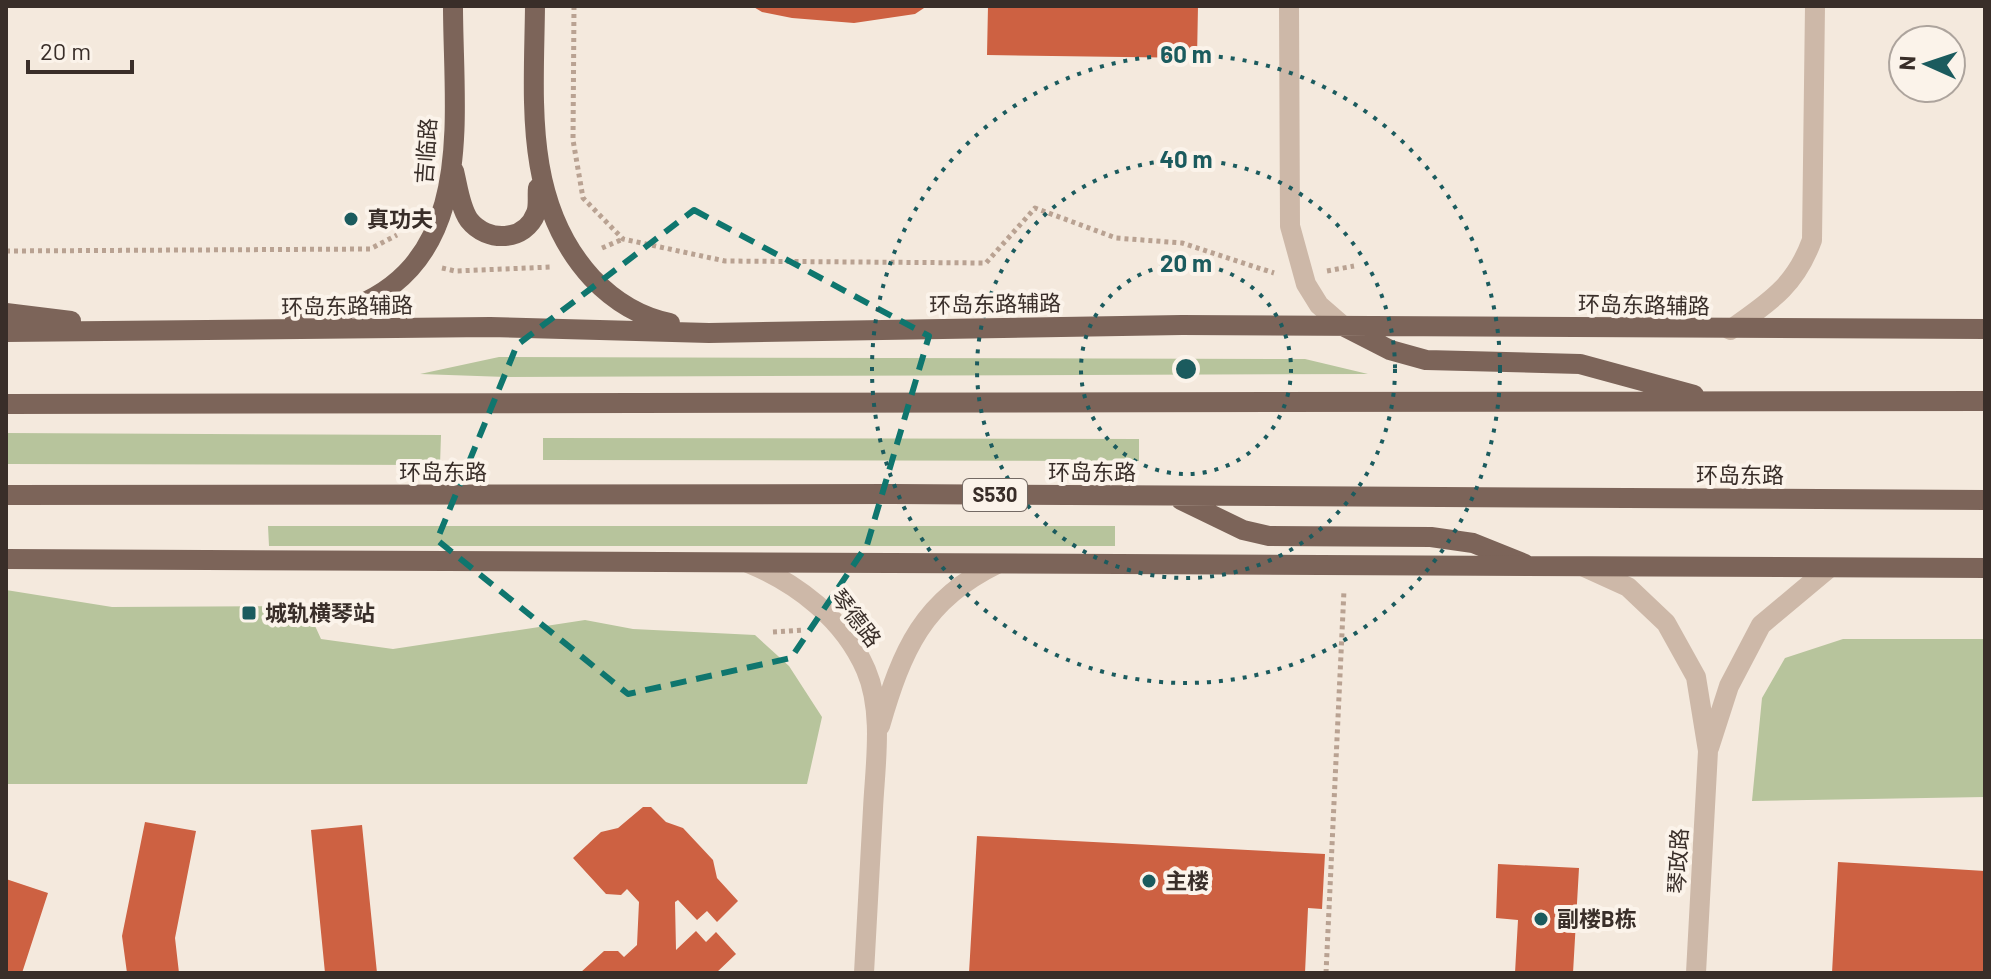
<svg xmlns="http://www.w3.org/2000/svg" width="1991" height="979" font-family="Barlow,'Noto Sans SC',sans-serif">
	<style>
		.green { fill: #b7c49c }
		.building { fill: #cd6142 }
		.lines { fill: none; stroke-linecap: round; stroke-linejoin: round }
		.path { stroke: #b9a292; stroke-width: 5; stroke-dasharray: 4 4; stroke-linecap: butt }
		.minor { stroke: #cdb8a8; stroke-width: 20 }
		.major { stroke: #7c6459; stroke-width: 20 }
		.marked { fill: none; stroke: #0f766e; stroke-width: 6; stroke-dasharray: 16 10; stroke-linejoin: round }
		.ring { fill: none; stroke: #1b5b5e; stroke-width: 4; stroke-dasharray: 4 8 }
		.poi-dot { fill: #1b5b5e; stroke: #fbf3ea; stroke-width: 3 }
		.labels { text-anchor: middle; stroke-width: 8; stroke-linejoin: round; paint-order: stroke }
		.shield { fill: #fbf3ea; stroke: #736963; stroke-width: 2 }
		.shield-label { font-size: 20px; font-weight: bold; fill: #392e29 }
		.street-label { font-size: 22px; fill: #392e29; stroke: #fbf3ea }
		.poi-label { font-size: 22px; font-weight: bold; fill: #392e29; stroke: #fbf3ea; text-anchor: start }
		.centre { fill: #1b5b5e; stroke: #fbf3ea; stroke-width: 4 }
		.ring-label { font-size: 24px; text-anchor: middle; font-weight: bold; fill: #1b5b5e; stroke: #fbf3ea; stroke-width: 8; stroke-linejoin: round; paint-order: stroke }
	</style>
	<rect width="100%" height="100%" fill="#f4e9dd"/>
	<path class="green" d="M499,357L1305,359L1368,374L506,377L420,374Z
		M6,433L441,435L440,465L6,464Z
		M543,438L1139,439V461L543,460Z
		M268,526H1115V546H269Z
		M6,590L112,607L306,606L321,639L393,649L585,620L633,629L755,635L789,666L822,717L807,784H6Z
		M1843,639H1985V797L1752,801L1762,698L1785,658Z"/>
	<path class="building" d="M752,6H927L915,14L854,23L792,18L762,12Z
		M988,6H1198L1197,58L987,55Z
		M643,807H651L666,822L683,828L713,860L717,878L738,901L717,922L707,911L697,920L678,900L675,902L676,950L696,931L706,942L716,932L736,954L716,973H580L604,951H618L624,957L637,945L639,902L627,889L621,895L606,894L573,858L601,832L618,828Z
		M145,822L196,831L175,938L179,973H127L122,936Z
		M362,825L377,973H325L311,830Z
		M977,836L1325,854L1322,909L1308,908L1305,973H969Z
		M1838,862L1985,871V973H1832Z
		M1498,864L1579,868L1573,973H1515L1518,920L1496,918Z
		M6,879L48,893L22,973H6Z"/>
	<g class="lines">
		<path class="path" d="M574,6L573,140L583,198L623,239L725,261L986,263L1035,208L1116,238L1182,243L1274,273
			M602,248L623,239
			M6,251L370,249L397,235
			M442,268L455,271L551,267
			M1327,271L1354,266
			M773,632L804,630
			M1326,973L1344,590"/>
		<path class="minor" d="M1289,6L1290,226L1306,284L1319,305L1342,325
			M1730,330C1768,303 1795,287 1812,240L1815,6
			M748,563C797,583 844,619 866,670C884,712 875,766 873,809C870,864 867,918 864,973
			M1584,567L1628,587L1666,623L1696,677L1708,751L1696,973
			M880,726C902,650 923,600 997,564
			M1709,748L1729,686L1761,625L1829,568"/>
		<path class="major" d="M535,6C534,101 523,203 592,278C613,300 640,317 670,323
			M454,171C458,187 460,207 469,220C487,243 525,242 536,213C539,206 537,195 538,188
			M6,313L71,321
			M294,323C312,318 330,315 348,309C478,262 453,117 453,6
			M1345,327L1390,350L1426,360L1580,364L1694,395
			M6,332L490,327L709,333L1182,325L1985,329
			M6,404L1985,401
			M6,495L892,494L1985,500
			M1181,500L1243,530L1269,536L1431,537L1473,543L1525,564
			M6,559L1985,568"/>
	</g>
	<path class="marked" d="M694,210L929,336L867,545L791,658L628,694L437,540L517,345Z"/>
	<g class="ring">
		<circle cx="1186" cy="369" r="105"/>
		<circle cx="1186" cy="369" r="209"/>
		<circle cx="1186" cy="369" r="314"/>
	</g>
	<g class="poi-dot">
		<circle cx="351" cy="219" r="8"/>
		<rect x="241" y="605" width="16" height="16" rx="4"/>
		<circle cx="1149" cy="881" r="8"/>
		<circle cx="1541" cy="919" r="8"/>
	</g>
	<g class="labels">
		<rect class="shield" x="963" y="479" width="64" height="32" rx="6"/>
		<g class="shield-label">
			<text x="995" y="502">S530</text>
		</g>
		<g class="street-label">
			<text transform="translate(426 151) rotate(-86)" y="8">吉临路</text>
			<text transform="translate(995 304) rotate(-1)" y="8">环岛东路辅路</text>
			<text transform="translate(1644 305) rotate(1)" y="8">环岛东路辅路</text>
			<text transform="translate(347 306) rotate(-1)" y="8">环岛东路辅路</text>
			<text x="443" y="480">环岛东路</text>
			<text x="1092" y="480">环岛东路</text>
			<text x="1740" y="483">环岛东路</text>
			<text transform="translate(856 618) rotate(52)" y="8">琴德路</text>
			<text transform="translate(1678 861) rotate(-87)" y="8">琴政路</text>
		</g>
		<g class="poi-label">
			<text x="367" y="227">真功夫</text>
			<text x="265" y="621">城轨横琴站</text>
			<text x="1165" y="889">主楼</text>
			<text x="1557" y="927">副楼B栋</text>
		</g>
	</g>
	<circle cx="1186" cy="369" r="12" class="centre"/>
	<g class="ring-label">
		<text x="1186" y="63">60 m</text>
		<text x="1186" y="168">40 m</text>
		<text x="1186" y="272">20 m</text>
	</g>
	<rect width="1991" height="979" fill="none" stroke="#392e29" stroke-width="16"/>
	<g transform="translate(1927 64) rotate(273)"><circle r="38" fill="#fbf3ea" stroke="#ada49d" stroke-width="2"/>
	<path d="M0-6L14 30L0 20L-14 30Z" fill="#1b5b5e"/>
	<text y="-12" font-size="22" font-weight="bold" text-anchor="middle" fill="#392e29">N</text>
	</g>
	<path d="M28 60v12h104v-12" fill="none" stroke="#392e29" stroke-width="4"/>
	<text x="40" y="60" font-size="24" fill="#392e29" stroke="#fbf3ea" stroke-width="6" paint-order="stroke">20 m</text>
</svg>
